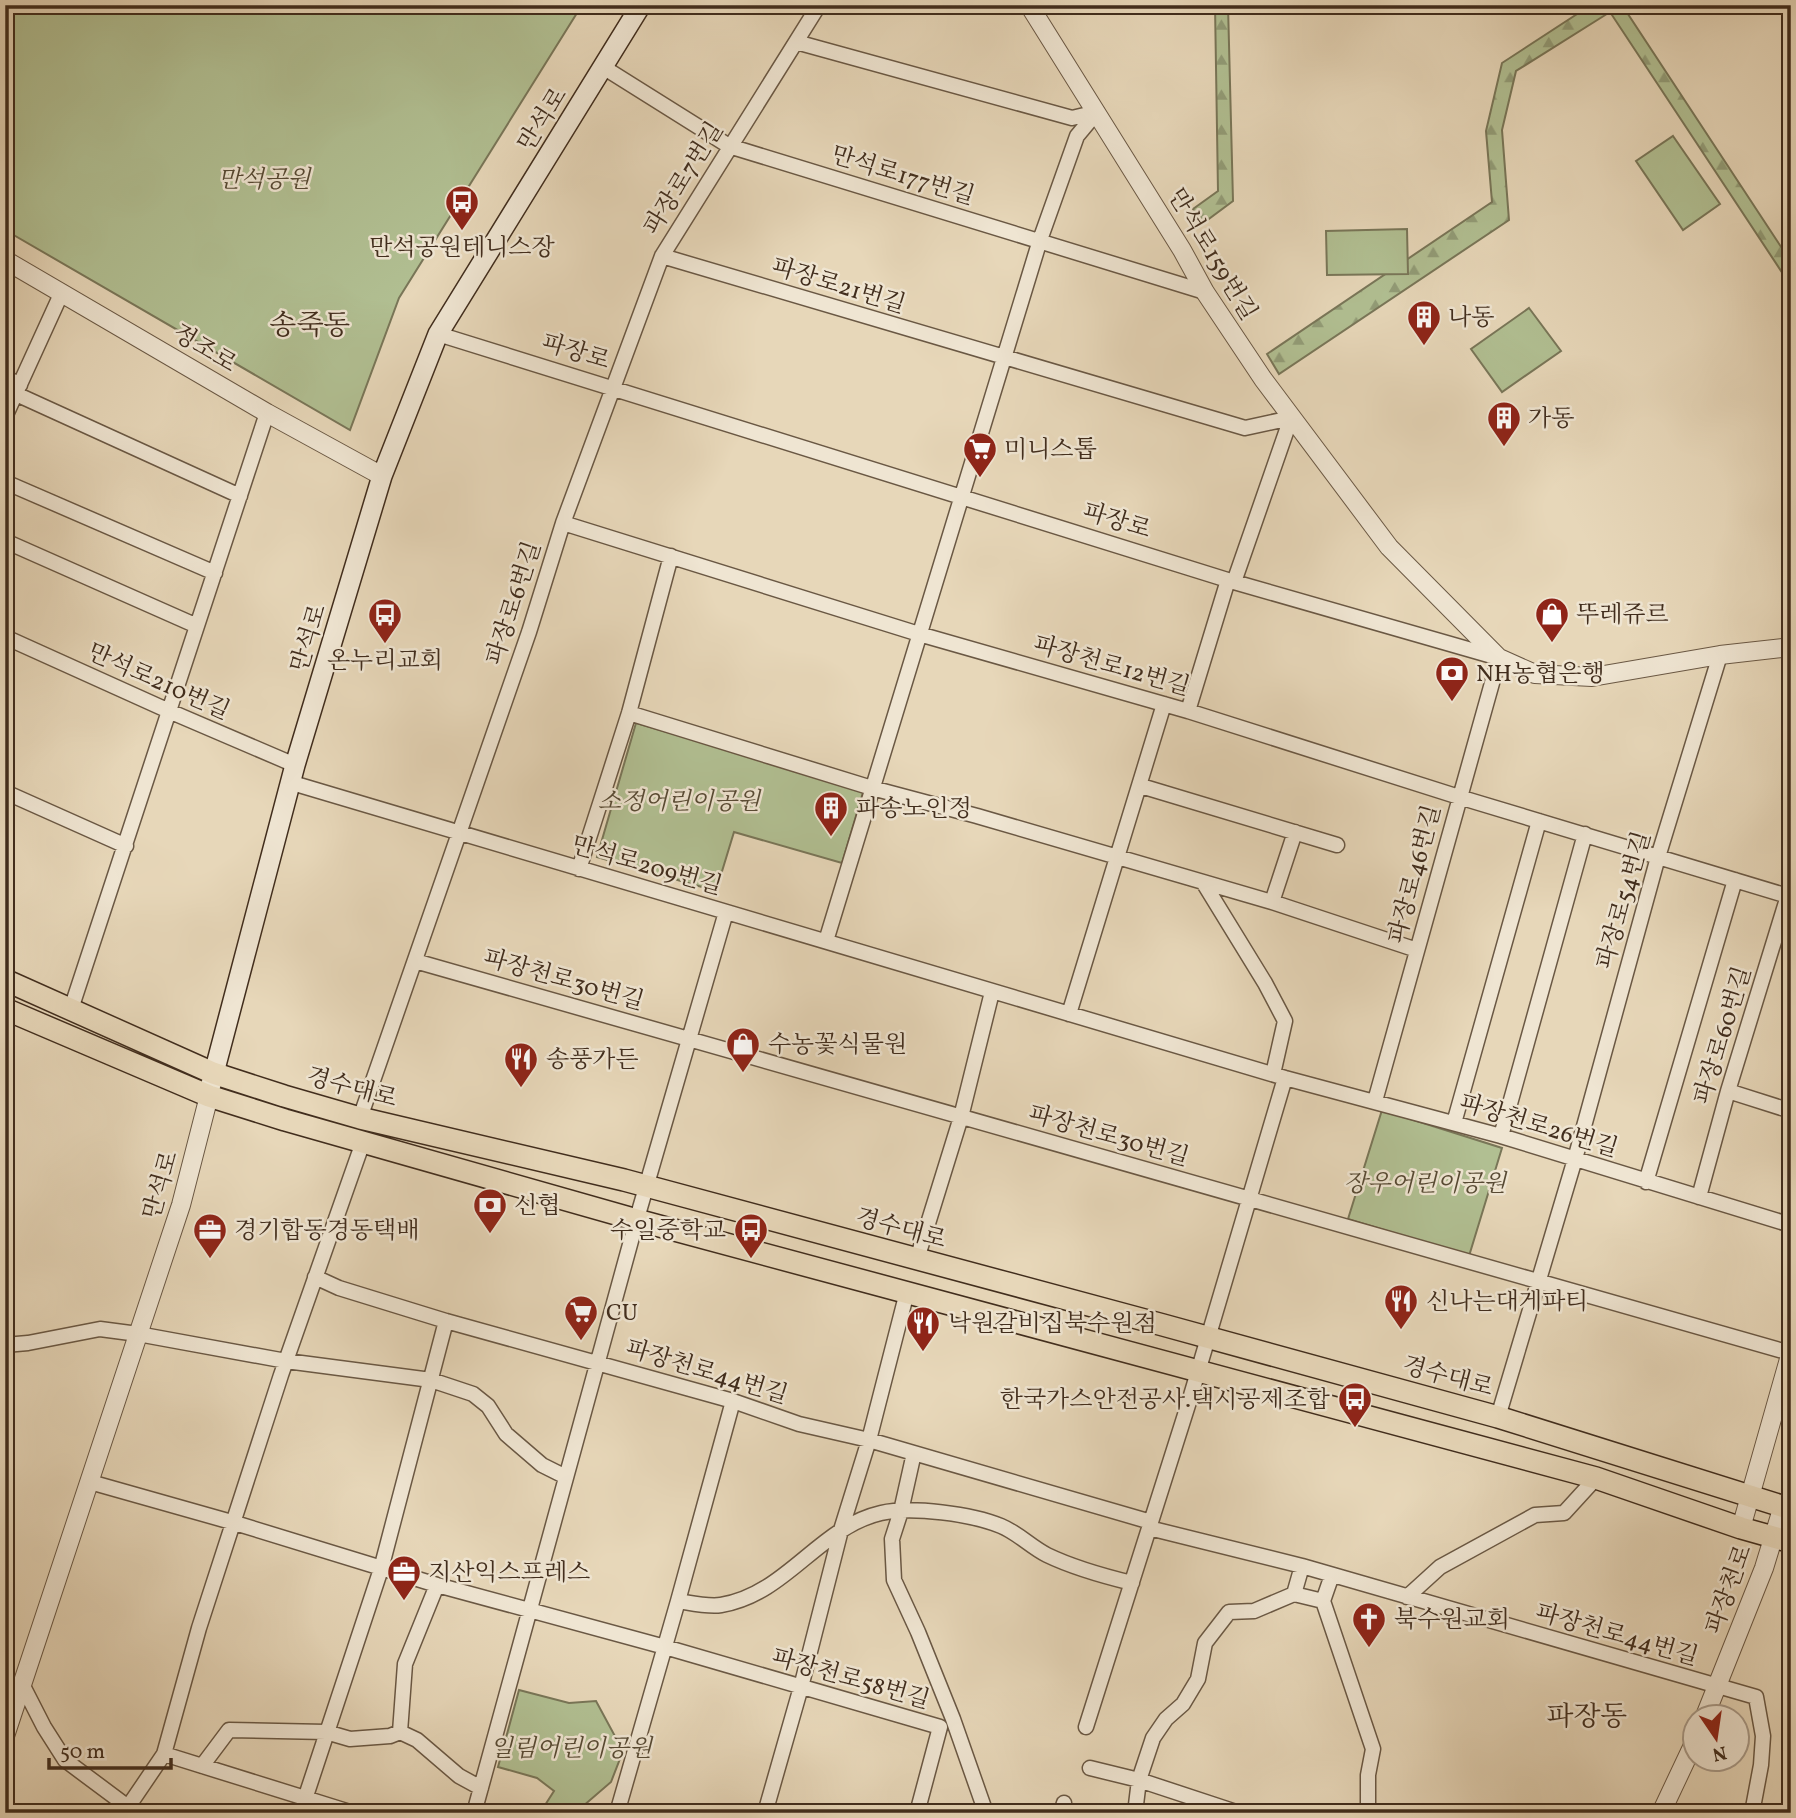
<svg xmlns="http://www.w3.org/2000/svg" width="1796" height="1818" font-family="Vollkorn,'Noto Serif KR',serif">
	<style>
		.forest { fill: url(#forest-firs); stroke: #797658; stroke-width: 2 }
		.green { fill: #b1bf92; stroke: #797658; stroke-width: 2 }
		.lines { fill: none; stroke-linecap: round; stroke-linejoin: round }
		.minor-casing { stroke: #6a5844; stroke-width: 17 }
		.tertiary-casing { stroke: #6a5844; stroke-width: 20 }
		.secondary-casing { stroke: #412d1d; stroke-width: 22 }
		.primary-casing { stroke: #412d1d; stroke-width: 24 }
		.minor { stroke: #efe5d2; stroke-width: 14 }
		.tertiary { stroke: #efe5d2; stroke-width: 18 }
		.secondary { stroke: #efe5d2; stroke-width: 19 }
		.primary { stroke: #e7d7b9; stroke-width: 21 }
		.labels { text-anchor: middle; stroke-width: 5; stroke-linejoin: round; paint-order: stroke }
		.street-label { font-size: 24px; fill: #412d1d; stroke: #efe5d2 }
		.park-label { font-size: 24px; font-style: italic; fill: #574a34; stroke: #efe5d2 }
		.poi-label { font-size: 24px; fill: #412d1d; stroke: #efe5d2; text-anchor: start }
		.quarter-label { font-size: 28px; fill: #412d1d; stroke: #efe5d2 }
	</style>
	<defs>
		<pattern id="forest-firs" width="22" height="20" patternUnits="userSpaceOnUse" patternTransform="scale(1.75)"><rect width="22" height="20" fill="#b1bf92"/><path d="M5 1l3.5 6h-7zM16 11l3.5 6h-7z" fill="#929c77"/></pattern>
	</defs>
	<rect width="100%" height="100%" fill="#e7d7b9"/>
	<filter id="stains"><feTurbulence type="fractalNoise" baseFrequency=".00286" numOctaves="4"/><feColorMatrix values="0 0 0 0 .2 0 0 0 0 .09 0 0 0 0 .02 0 0 0 .5 -.17"/></filter>
	<radialGradient id="worn" r=".72"><stop offset=".6" stop-color="#630" stop-opacity="0"/><stop offset="1" stop-color="#630" stop-opacity=".3"/></radialGradient>
	<path class="forest" d="M1215,5H1228L1233,201L1202,224L1193,209L1218,191Z
		M1591,5H1622L1791,262V286L1610,12L1516,71L1502,130L1509,220L1279,374L1267,354L1492,202L1486,131L1502,63Z"/>
	<path class="green" d="M5,5H582L399,298L350,430L5,230Z
		M1673,136L1720,204L1683,230L1636,161Z
		M1407,229L1408,274L1327,275L1326,231Z
		M1529,308L1561,351L1502,392L1471,349Z
		M636,723L864,789L842,863L734,832L716,891L597,857Z
		M1382,1110L1502,1148L1469,1256L1348,1219Z
		M519,1690L569,1703L596,1701L623,1751L611,1782L575,1813H540L554,1791L537,1778L498,1767Z"/>
	<g class="lines">
		<g class="minor-casing">
			<path id="minor" d="M796,42L1072,118L1097,112
				M603,67L729,146L1205,292
				M662,256L1245,428L1291,418
				M438,334L1234,582L1499,658L1375,1101
				M5,377L20,385
				M16,394L240,496
				M5,417L62,292
				M5,482L215,573
				M563,523L919,634L1188,711L1459,797L1791,897
				M5,541L197,626
				M1234,582L1291,418
				M5,637L169,711L295,765
				M1188,711L1228,580
				M629,713L872,788L977,816L1272,902L1417,950
				M289,782L1285,1078L1501,1136L1791,1225
				M1141,786L1337,845
				M5,792L126,846
				M579,869L629,713L671,556
				M1203,882L1265,983L1285,1021L1273,1074
				M1272,902L1295,832
				M826,941L1040,240L1077,136L1097,112
				M415,961L1790,1353
				M71,1009L267,413
				M1069,1014L1164,704
				M1728,1091L1791,1111
				M360,1118L529,632L563,523L662,256L819,5
				M1454,1123L1539,821
				M1501,1136L1585,834
				M1646,1182L1735,880
				M1699,1197L1728,1091L1791,886
				M917,1259L961,1117L992,992
				M315,1277L339,1288L446,1321L733,1401L799,1424L869,1440L1151,1522
				M5,1345L28,1343L100,1329L138,1334L286,1361L431,1380L473,1394L488,1406L506,1434L542,1465L566,1477
				M1498,1417L1575,1159L1658,857L1720,655
				M914,1453L901,1511L892,1539L894,1580L918,1632L953,1719L986,1813
				M90,1482L235,1523L437,1585L665,1647L940,1727L917,1813
				M1149,1528L1302,1566L1756,1697L1763,1736L1761,1765L1752,1813
				M1332,1575L1323,1601L1373,1749L1368,1775V1813
				M1294,1594L1323,1601
				M1407,1597L1440,1567L1535,1515L1564,1513L1596,1478
				M678,1601C691,1603 708,1607 721,1605C787,1594 819,1527 881,1513C912,1506 972,1514 1001,1526C1018,1533 1031,1547 1047,1555C1074,1568 1103,1576 1132,1583
				M22,1684L44,1727L65,1760L128,1807
				M1086,1727L1189,1402L1285,1078
				M400,1732L405,1664L437,1585
				M164,1754L353,1813
				M202,1766L229,1730L326,1732L350,1739L390,1736L400,1732L417,1740L459,1776L481,1788
				M1090,1768L1139,1780L1239,1813
				M305,1799L381,1569L446,1321
				M127,1813L128,1807L164,1754L199,1628L281,1375L363,1142
				M474,1813L640,1208L726,912
				M617,1813L678,1601L733,1401
				M765,1813L801,1687L841,1530L869,1440L907,1292
				M1061,1813L1064,1803
				M1135,1813L1139,1780L1153,1738L1166,1719L1183,1704L1198,1679L1205,1643L1229,1612L1254,1611L1294,1594L1302,1566"/>
		</g>
		<g class="tertiary-casing">
			<path id="tertiary" d="M1029,5L1182,250L1205,292L1263,379L1389,547L1499,658L1535,674L1592,677L1720,655L1791,647
				M5,260L267,413L382,476
				M1741,1528L1791,1352
				M1705,1716L1764,1568L1783,1506
				M5,1736L181,1205L209,1096
				M1661,1813L1694,1743"/>
		</g>
		<g class="secondary-casing">
			<path id="secondary" d="M210,1088L295,765L382,476L438,334L641,5"/>
		</g>
		<g class="primary-casing">
			<path id="primary" d="M5,980L213,1073L284,1096L360,1118L624,1180L1163,1325L1498,1417L1791,1509
				M5,1009L209,1096L285,1120L637,1220L1596,1478L1741,1528L1791,1542"/>
		</g>
		<use href="#minor" class="minor"/>
		<use href="#tertiary" class="tertiary"/>
		<use href="#secondary" class="secondary"/>
		<use href="#primary" class="primary"/>
	</g>
	<defs>
		<g id="bus-pin" transform="scale(1.75)"><path d="M0 17L-7.5 6A9.5 9.5 0 1 1 7.5 6Z" fill="#8f2418" stroke="#efe5d2"/><path d="M-5-6H5V4H4V6H2V4H-2V6H-4V4H-5ZM-3.5-4V0h7V-4ZM-3.5 1.2v1.5H-2V1.2ZM2 1.2v1.5H3.5V1.2Z" fill="#fff"/></g>
		<g id="building-pin" transform="scale(1.75)"><path d="M0 17L-7.5 6A9.5 9.5 0 1 1 7.5 6Z" fill="#8f2418" stroke="#efe5d2"/><path d="M-4-6H4V6H1V3H-1V6H-4ZM-2.5-4.3h1.7v1.8h-1.7ZM.8-4.3h1.7v1.8H.8ZM-2.5-1h1.7V.8h-1.7ZM.8-1h1.7V.8H.8Z" fill="#fff"/></g>
		<g id="supermarket-pin" transform="scale(1.75)"><path d="M0 17L-7.5 6A9.5 9.5 0 1 1 7.5 6Z" fill="#8f2418" stroke="#efe5d2"/><path d="M-6-5.5h2.5l.6 2H6L4.5 2H-2.5L-4.4-4H-6ZM-1.5 3.2a1.3 1.3 0 1 0 .1 0ZM3 3.2a1.3 1.3 0 1 0 .1 0Z" fill="#fff"/></g>
		<g id="shop-pin" transform="scale(1.75)"><path d="M0 17L-7.5 6A9.5 9.5 0 1 1 7.5 6Z" fill="#8f2418" stroke="#efe5d2"/><path d="M-5-2.5h2.3a2.7 3.5 0 0 1 5.4 0H5L5.5 6h-11ZM-1.5-2.5h3a1.5 2.3 0 0 0-3 0Z" fill="#fff"/></g>
		<g id="bank-pin" transform="scale(1.75)"><path d="M0 17L-7.5 6A9.5 9.5 0 1 1 7.5 6Z" fill="#8f2418" stroke="#efe5d2"/><path d="M-6-4H6V4H-6ZM0-2.3a2.3 2.3 0 1 0 0 4.6a2.3 2.3 0 1 0 0-4.6Z" fill="#fff"/></g>
		<g id="restaurant-pin" transform="scale(1.75)"><path d="M0 17L-7.5 6A9.5 9.5 0 1 1 7.5 6Z" fill="#8f2418" stroke="#efe5d2"/><path d="M-5-6h1v4h1v-4h1v4h1v-4h1v5L-1.5 .5V6h-2V.5L-5-1ZM5-6V6H3V1.5H1.5Q1.5-4 5-6Z" fill="#fff"/></g>
		<g id="office-pin" transform="scale(1.75)"><path d="M0 17L-7.5 6A9.5 9.5 0 1 1 7.5 6Z" fill="#8f2418" stroke="#efe5d2"/><path d="M-6-3h4V-5.5h4V-3h4V5H-6ZM-1-4.5V-3h2v-1.5ZM-6 0V1H6V0Z" fill="#fff"/></g>
		<g id="church-pin" transform="scale(1.75)"><path d="M0 17L-7.5 6A9.5 9.5 0 1 1 7.5 6Z" fill="#8f2418" stroke="#efe5d2"/><path d="M-1.2-6h2.4v3.5h3.3v2.4h-3.3V6h-2.4V-.1h-3.3v-2.4h3.3Z" fill="#fff"/></g>
	</defs>
	<g fill-rule="evenodd">
		<use href="#bus-pin" x="462" y="202"/>
		<use href="#building-pin" x="1424" y="317"/>
		<use href="#building-pin" x="1504" y="418"/>
		<use href="#supermarket-pin" x="980" y="449"/>
		<use href="#shop-pin" x="1552" y="614"/>
		<use href="#bus-pin" x="385" y="615"/>
		<use href="#bank-pin" x="1452" y="673"/>
		<use href="#building-pin" x="831" y="808"/>
		<use href="#shop-pin" x="743" y="1044"/>
		<use href="#restaurant-pin" x="521" y="1059"/>
		<use href="#bank-pin" x="490" y="1205"/>
		<use href="#office-pin" x="210" y="1230"/>
		<use href="#bus-pin" x="751" y="1230"/>
		<use href="#restaurant-pin" x="1401" y="1301"/>
		<use href="#supermarket-pin" x="581" y="1312"/>
		<use href="#restaurant-pin" x="923" y="1323"/>
		<use href="#bus-pin" x="1355" y="1399"/>
		<use href="#office-pin" x="404" y="1572"/>
		<use href="#church-pin" x="1369" y="1619"/>
	</g>
	<g class="labels">
		<g class="street-label">
			<text transform="translate(542 119) rotate(-58)" y="8">만석로</text>
			<text transform="translate(903 175) rotate(17)" y="8">만석로177번길</text>
			<text transform="translate(683 178) rotate(-58)" y="8">파장로7번길</text>
			<text transform="translate(1213 254) rotate(59)" y="8">만석로159번길</text>
			<text transform="translate(839 285) rotate(17)" y="8">파장로21번길</text>
			<text transform="translate(205 348) rotate(31)" y="8">정조로</text>
			<text transform="translate(576 351) rotate(17)" y="8">파장로</text>
			<text transform="translate(1117 520) rotate(17)" y="8">파장로</text>
			<text transform="translate(513 603) rotate(-72)" y="8">파장로6번길</text>
			<text transform="translate(308 638) rotate(-73)" y="8">만석로</text>
			<text transform="translate(1112 665) rotate(16)" y="8">파장천로12번길</text>
			<text transform="translate(159 681) rotate(24)" y="8">만석로210번길</text>
			<text transform="translate(647 865) rotate(16)" y="8">만석로209번길</text>
			<text transform="translate(1414 874) rotate(-75)" y="8">파장로46번길</text>
			<text transform="translate(1623 900) rotate(-74)" y="8">파장로54번길</text>
			<text transform="translate(564 979) rotate(16)" y="8">파장천로30번길</text>
			<text transform="translate(1722 1035) rotate(-73)" y="8">파장로60번길</text>
			<text transform="translate(352 1087) rotate(15)" y="8">경수대로</text>
			<text transform="translate(1539 1125) rotate(17)" y="8">파장천로26번길</text>
			<text transform="translate(1109 1135) rotate(16)" y="8">파장천로30번길</text>
			<text transform="translate(160 1185) rotate(-74)" y="8">만석로</text>
			<text transform="translate(901 1228) rotate(15)" y="8">경수대로</text>
			<text transform="translate(707 1371) rotate(17)" y="8">파장천로44번길</text>
			<text transform="translate(1448 1376) rotate(15)" y="8">경수대로</text>
			<text transform="translate(1728 1589) rotate(-70)" y="8">파장천로</text>
			<text transform="translate(1617 1634) rotate(16)" y="8">파장천로44번길</text>
			<text transform="translate(851 1678) rotate(16)" y="8">파장천로58번길</text>
		</g>
		<g class="park-label">
			<text x="264" y="187">만석공원</text>
			<text x="679" y="809">소정어린이공원</text>
			<text x="1425" y="1191">장우어린이공원</text>
			<text x="571" y="1756">일림어린이공원</text>
		</g>
		<g class="poi-label">
			<text x="462" y="255" text-anchor="middle">만석공원테니스장</text>
			<text x="1448" y="325">나동</text>
			<text x="1528" y="426">가동</text>
			<text x="1004" y="457">미니스톱</text>
			<text x="1576" y="622">뚜레쥬르</text>
			<text x="385" y="668" text-anchor="middle">온누리교회</text>
			<text x="1476" y="681">NH농협은행</text>
			<text x="856" y="816">파송노인정</text>
			<text x="768" y="1052">수농꽃식물원</text>
			<text x="546" y="1067">송풍가든</text>
			<text x="514" y="1213">신협</text>
			<text x="234" y="1238">경기합동경동택배</text>
			<text x="726" y="1238" text-anchor="end">수일중학교</text>
			<text x="1426" y="1309">신나는대게파티</text>
			<text x="606" y="1320">CU</text>
			<text x="948" y="1331">낙원갈비집북수원점</text>
			<text x="1330" y="1407" text-anchor="end">한국가스안전공사.택시공제조합</text>
			<text x="428" y="1580">지산익스프레스</text>
			<text x="1394" y="1627">북수원교회</text>
		</g>
		<g class="quarter-label">
			<text x="310" y="334">송죽동</text>
			<text x="1587" y="1725">파장동</text>
		</g>
	</g>
	<rect width="1796" height="1818" fill="none" stroke="#e7d7b9" stroke-width="28"/>
	<rect x="7" y="7" width="1782" height="1804" fill="none" stroke="#412d1d" stroke-width="3.5"/>
	<rect x="14" y="14" width="1768" height="1790" fill="none" stroke="#412d1d" stroke-width="2"/>
	<g transform="translate(1716 1738) rotate(167)"><circle r="33" fill="#efe5d2" stroke="#a99b8a" stroke-width="2"/>
	<path d="M0-5L12 26L0 18L-12 26Z" fill="#8f2418"/>
	<text y="-10" font-size="19" font-weight="bold" text-anchor="middle" fill="#412d1d">N</text>
	</g>
	<path d="M49 1758v10h122v-10" fill="none" stroke="#412d1d" stroke-width="3.5"/>
	<text x="60" y="1758" font-size="21" fill="#412d1d" stroke="#efe5d2" stroke-width="5" paint-order="stroke">50 m</text>
	<rect width="100%" height="100%" filter="url(#stains)"/>
	<rect width="100%" height="100%" fill="url(#worn)"/>
</svg>
